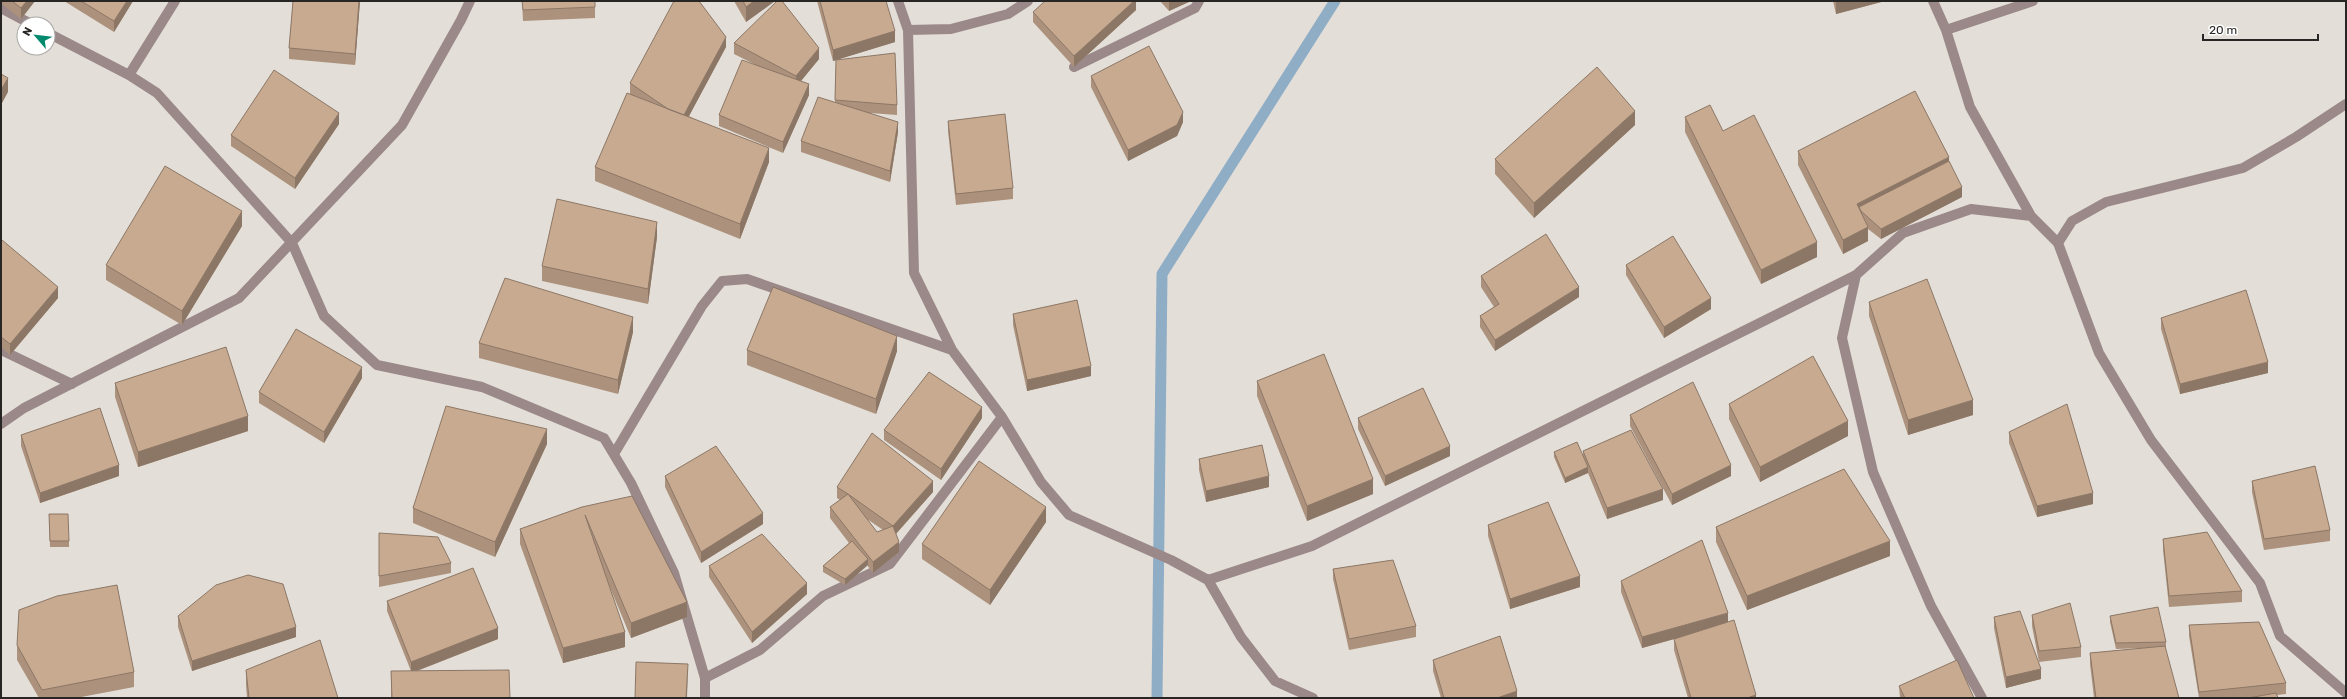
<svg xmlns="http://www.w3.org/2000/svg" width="2347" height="699" font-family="Rubik,sans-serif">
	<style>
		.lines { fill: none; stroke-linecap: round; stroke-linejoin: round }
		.stream { stroke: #90adc6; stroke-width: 11 }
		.minor { stroke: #9b8989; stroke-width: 10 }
		.wall { fill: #ac927d; fill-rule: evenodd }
		.shaded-wall { fill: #8c7766 }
		.building { fill: #c8aa91; stroke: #8c7766; fill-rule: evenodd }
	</style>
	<rect width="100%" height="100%" fill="#e3dfd8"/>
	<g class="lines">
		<path class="stream" d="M1157,698L1162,274L1335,1"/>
		<path class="minor" d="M898,1L908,30L914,273L952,350L1002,417L1041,482L1069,515L1171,560L1208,580L1241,637L1275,681L1313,698
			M1933,1L1946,30L1970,107L2031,216
			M1,8L31,24
			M908,30L951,29L1008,14L1028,1
			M1946,30L2033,1
			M48,33L129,75L157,93L292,243L324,316L377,365L482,387L604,438L631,483L674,573L705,678V698
			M1074,67L1195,8L1199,1
			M129,75L175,1
			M2058,243L2072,221L2106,202L2243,168L2296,137L2346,104
			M1856,275L1842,338L1873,472L1931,606L1982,698
			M1,350L72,384
			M1,424L24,408L239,298L402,125L461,20L470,1
			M614,454L702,306L722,281L747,279L952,350
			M1208,580L1312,546L1856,275L1903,233L1971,209L2031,216L2058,243L2099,353L2151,440L2260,583L2280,636L2346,693
			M705,678L760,650L823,596L890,564L1002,417"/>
	</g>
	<path class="wall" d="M1,1H35L21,19L1,3Z
		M64,1H133L114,32Z
		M293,1H360L355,65L289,59V48Z
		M522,1H595V18L523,21Z
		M734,1H775L746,22Z
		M817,1H886L895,42L836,60L897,105V115L870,113L898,132L890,182L801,152V141L835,103L836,60L833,61Z
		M1136,1V10L1074,67L1033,22V12Z
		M1160,1H1191L1169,11Z
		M1833,1H1885L1836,14Z
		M734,43L819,59L801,81L809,95L783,153L719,126V115L754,64L734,54Z
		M726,47L689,116L769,162L740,239L595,181V167L630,94V83Z
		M1091,76L1183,122L1177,136L1128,161L1091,87Z
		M1685,117L1723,131L1817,257L1761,284L1685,132Z
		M948,121L1013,188V199L956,205L948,131Z
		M339,124L295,189L231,146V135Z
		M1635,125L1534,218L1495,174V159Z
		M1798,151L1949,161L1962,197L1881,239L1868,229V241L1843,254L1798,165Z
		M242,226L182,325L106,280V265Z
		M657,237L648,304L542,281V266Z
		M1,242L58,298L10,355L1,347Z
		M1626,265L1711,309L1664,338L1626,275Z
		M1481,276L1579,297L1495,351L1480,327V316L1494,307L1481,287Z
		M1869,302L1973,415L1908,435L1869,316Z
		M1013,314L1091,376L1027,391L1013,325Z
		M2161,318L2268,373L2180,394L2161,329Z
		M633,332L618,394L479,358V343Z
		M747,350L897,351L876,414L747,365Z
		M362,378L324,443L259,403V392Z
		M1257,381L1373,494L1307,521L1257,396Z
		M115,383L248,431L138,467L115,397Z
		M1729,404L1848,436L1760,482L1729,419Z
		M1630,415L1731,476L1672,505L1630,426Z
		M982,418L941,480L884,440V430Z
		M1358,418L1450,456L1385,486L1358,429Z
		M2009,432L2093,504L2037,517L2009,443Z
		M21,435L119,476L40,503L21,446Z
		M547,444L495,557L413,523V508Z
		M1583,451L1663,500L1607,519L1588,473L1565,483L1554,457V452L1583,456Z
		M1199,459L1269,487L1206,502L1199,470Z
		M665,476L763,524L701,563L665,487Z
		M2252,481L2330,530V541L2264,550L2252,492Z
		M837,487L933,492L896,534L899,552L873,573L867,565L845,585L823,572V566L849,543L830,518V507L840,500L837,498ZM867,519L883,530L877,532Z
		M582,507L687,617L631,638L609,585L625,647L563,663L520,544V529Z
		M49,520L69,541V547H50Z
		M1046,522L990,605L922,559V544Z
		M1488,525L1580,587L1510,609L1488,536Z
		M1716,527L1890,556L1747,610L1716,542Z
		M379,533L451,563V573L379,587Z
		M2163,539L2242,591V602L2169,607L2163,550Z
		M709,566L807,594L752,643L709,577Z
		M1333,569L1416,626V637L1349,650L1333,579Z
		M1621,581L1728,622L1756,698H1688L1674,650V639L1681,637L1642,648L1621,592Z
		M387,601L498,639L417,671L510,698H391V671H411L387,611Z
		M2032,615L2081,647V657L2039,662L2032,626Z
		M178,616L296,637L192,671L178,627Z
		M2110,616L2166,642V648H2165L2179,698H2094L2090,664V653L2142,648L2116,649L2110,622Z
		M1994,617L2041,679L2006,688L1994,628Z
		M2189,625L2286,683V694L2277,695L2278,698H2199L2189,636Z
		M17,645L134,672V687L76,698H39L17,660Z
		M1433,660L1517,698H1441L1433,671Z
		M246,670L338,698H247L246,685Z
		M1899,686L1974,698H1900Z"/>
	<path class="shaded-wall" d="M27,1H35L21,19V8Z
		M127,1H133L114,32V21Z
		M359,1H360L355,65V54Z
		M754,1H775L746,22V7Z
		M1134,1H1136V10L1074,67V56Z
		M1169,1H1191L1169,11Z
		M1836,1H1885L1836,14Z
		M895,31V42L833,61V50Z
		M726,37V47L682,129V118Z
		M819,48V59L796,87V76Z
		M8,78V92L1,105V90Z
		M809,84V95L783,153V142Z
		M1635,111V125L1534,218V203Z
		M1183,112V122L1177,136L1128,161V150Z
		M339,113V124L295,189V178Z
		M898,122V132L890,182V171Z
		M769,148V162L740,239V224Z
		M1949,157V172L1857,208V204Z
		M1962,187V197L1881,239V229Z
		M242,211V226L182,325V311Z
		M657,222V237L648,304V289Z
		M1868,227V241L1843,254V240Z
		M1817,242V257L1761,284V270Z
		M58,287V298L10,355V344Z
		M1579,287V297L1495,351V340Z
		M1711,298V309L1664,338V327Z
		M633,317V332L618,394V380Z
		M897,336V351L876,414V399Z
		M2268,362V373L2180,394V384Z
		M1091,366V376L1027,391V380Z
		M362,367V378L324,443V432Z
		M1973,400V415L1908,435V420Z
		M982,407V418L941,480V469Z
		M248,416V431L138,467V452Z
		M1848,421V436L1760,482V467Z
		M547,429V444L495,557V542Z
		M1450,446V456L1385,486V476Z
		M119,465V476L40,503V493Z
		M1731,465V476L1672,505V494Z
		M1588,467V473L1565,483V478Z
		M1269,476V487L1206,502V491Z
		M1373,479V494L1307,521V506Z
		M933,481V492L893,537V526Z
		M1663,489V500L1607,519V508Z
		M2093,493V504L2037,517V506Z
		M1046,507V522L990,605V590Z
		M763,513V524L701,563V552Z
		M1890,541V556L1747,610V596Z
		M899,542V552L873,573V562Z
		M868,559V565L845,585V579Z
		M1580,576V587L1510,609V599Z
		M807,583V594L752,643V632Z
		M687,602V617L631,638V623Z
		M1728,613V624L1642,648V637Z
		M296,627V637L192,671V661Z
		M498,628V639L411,673V662Z
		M625,632V647L563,663V648Z
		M688,664L687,698H686Z
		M2041,669V679L2006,688V677Z
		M1517,691V698H1497Z
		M1756,695V698H1747Z"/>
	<path class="building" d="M12,1H27L21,8Z
		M81,1H127L114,21Z
		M293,1H359L355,54L289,48Z
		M522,1H595V7L523,10Z
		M674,1H699L726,37L684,115L668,109L630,83Z
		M743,1H754L746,7Z
		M777,1H782L819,48L796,76L734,43Z
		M820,1H886L895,31L833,50Z
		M1045,1H1134L1074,56L1033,12Z
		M1149,46L1183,112L1177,125L1128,150L1091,76Z
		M895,53L897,105L835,100L836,60Z
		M742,60L809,84L783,142L719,115Z
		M1597,67L1635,111L1534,203L1495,159Z
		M274,70L339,113L295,178L231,135Z
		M1,74L8,78L1,90Z
		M1915,91L1949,157L1857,204L1868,227L1843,240L1798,151Z
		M627,93L769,148L740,224L595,167Z
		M818,97L898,122L890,171L801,141Z
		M1710,105L1723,131L1754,115L1817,242L1761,270L1685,117Z
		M1005,114L1013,188L956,194L948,121Z
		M1949,161L1962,187L1881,229L1861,211L1859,207Z
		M165,166L242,211L182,311L106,265Z
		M557,199L657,222L648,289L542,266Z
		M1546,234L1579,287L1495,340L1480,316L1499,304L1481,276Z
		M1673,236L1711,298L1664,327L1626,265Z
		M2,240L58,287L10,344L1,337V242Z
		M505,278L633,317L618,380L479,343Z
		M1927,279L1973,400L1908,420L1869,302Z
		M773,287L897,336L876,399L747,350Z
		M2246,290L2268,362L2180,384L2161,318Z
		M1077,300L1091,366L1027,380L1013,314Z
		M296,329L362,367L324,432L259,392Z
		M226,347L248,416L138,452L115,383Z
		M1324,354L1373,479L1307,506L1257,381Z
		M1813,356L1848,421L1760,467L1729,404Z
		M929,372L982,407L941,469L884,430Z
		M1693,382L1731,465L1672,494L1630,415Z
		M1423,388L1450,446L1385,476L1358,418Z
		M2067,404L2093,493L2037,506L2009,432Z
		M446,406L547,429L495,542L413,508Z
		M100,408L119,465L40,493L21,435Z
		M1631,430L1663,489L1607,508L1583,451Z
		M872,433L933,481L893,526L899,542L873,562L830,507L848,494L837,487ZM848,494L893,526L877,532Z
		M1577,442L1588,467L1565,478L1554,452Z
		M1262,445L1269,476L1206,491L1199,459Z
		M716,446L763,513L701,552L665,476Z
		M979,461L1046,507L990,590L922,544Z
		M2315,466L2330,530L2264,539L2252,481Z
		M1844,469L1890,541L1747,596L1716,527Z
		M632,496L687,602L631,623L585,515L625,632L563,648L520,529L582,507Z
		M1548,502L1580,576L1510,599L1488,525Z
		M49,514H68L69,541H50Z
		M2207,532L2242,591L2169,596L2163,539Z
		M379,533L438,537L451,563L379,576Z
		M762,534L807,583L752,632L709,566Z
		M1702,540L1728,613L1642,637L1621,581Z
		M852,541L868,559L845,579L823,566Z
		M1393,560L1416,626L1349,639L1333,569Z
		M473,568L498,628L411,662L387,601Z
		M248,575L283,584L296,627L192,661L178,616L216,585Z
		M117,585L134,672L42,690L17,645L19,610L57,596Z
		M2070,603L2081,647L2039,651L2032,615Z
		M2158,607L2166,642L2116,643L2110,616Z
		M2020,611L2041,669L2006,677L1994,617Z
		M1734,620L1756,695L1747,698H1691L1674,639Z
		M2259,622L2286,683L2199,692L2189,625Z
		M1500,636L1517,691L1497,698H1444L1433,660Z
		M320,640L338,698H249L246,670Z
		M2165,646L2179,698H2096L2090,653Z
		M1957,660L1974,698H1905L1899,686Z
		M636,662L688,664L686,698H635Z
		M509,670L510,698H392L391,671Z
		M2276,693L2278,698H2248Z"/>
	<rect width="2347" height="699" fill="none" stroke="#282624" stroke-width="4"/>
	<g transform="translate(36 36) rotate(298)"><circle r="19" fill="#ffffff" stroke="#a9a8a7"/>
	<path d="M0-3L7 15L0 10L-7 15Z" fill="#03896e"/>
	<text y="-6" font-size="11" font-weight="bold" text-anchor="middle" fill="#282624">N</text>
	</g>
	<path d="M2203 34v6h115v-6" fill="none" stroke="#282624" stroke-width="2"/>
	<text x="2209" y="34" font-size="12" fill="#282624" stroke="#ffffff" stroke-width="3" paint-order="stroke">20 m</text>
</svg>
